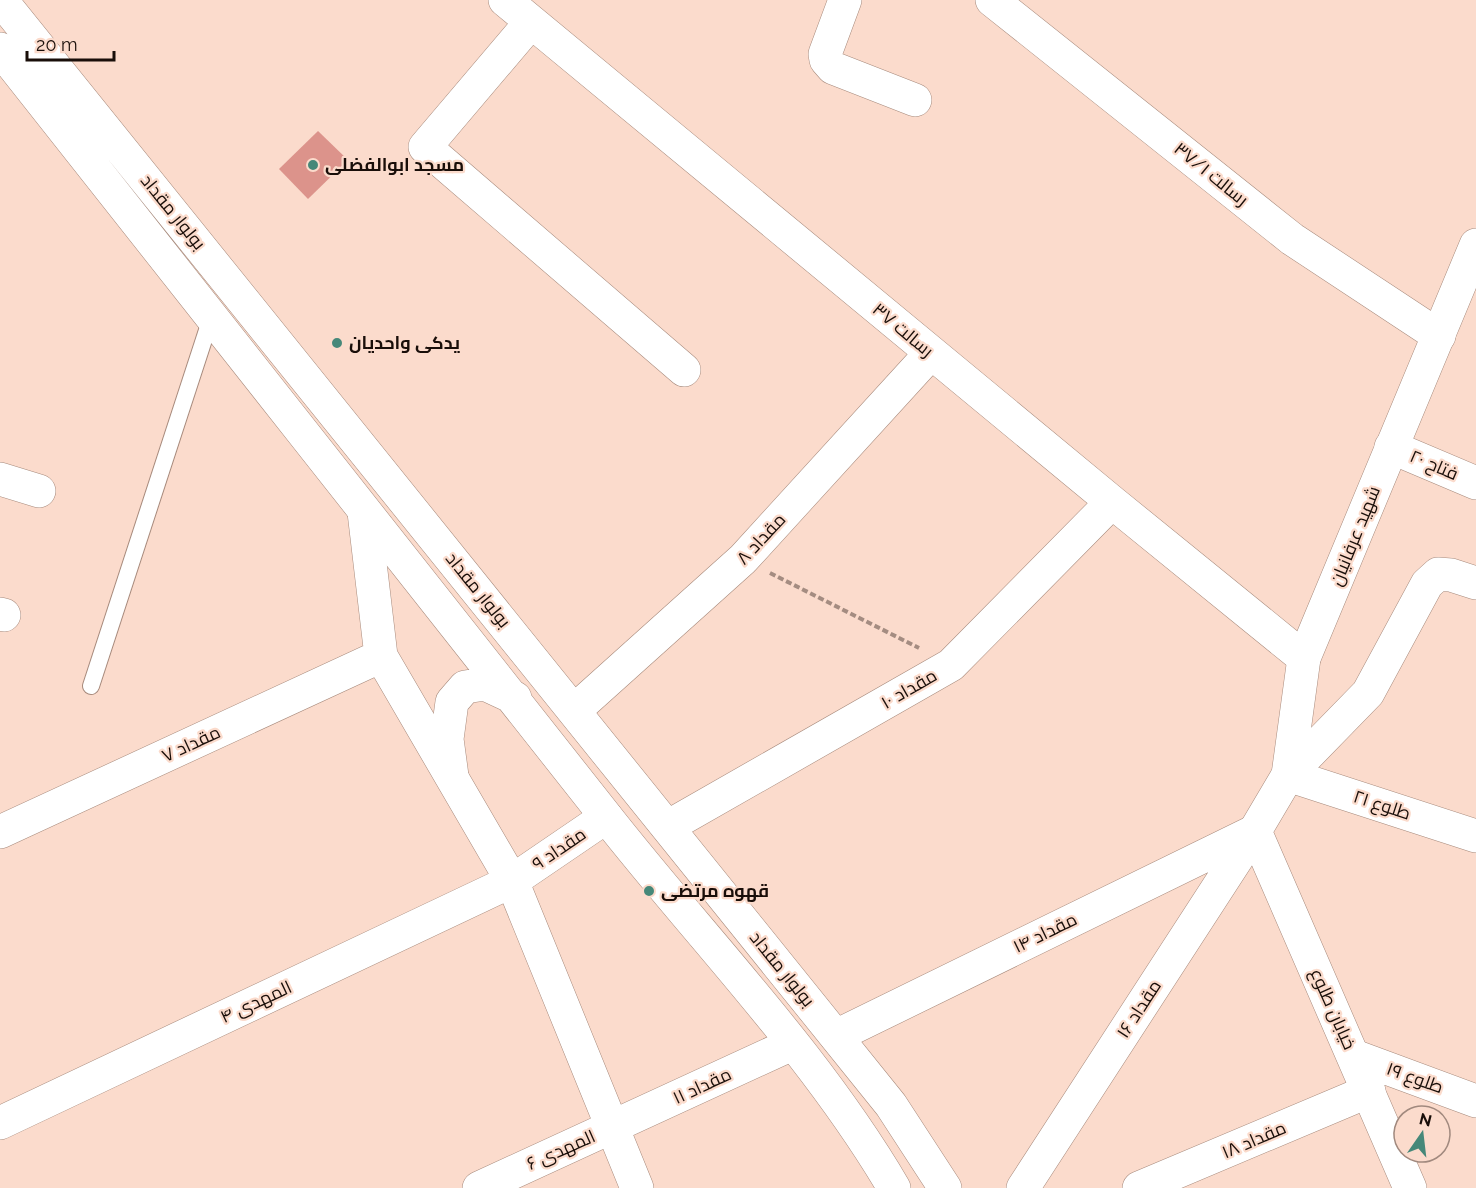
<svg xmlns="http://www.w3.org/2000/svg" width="1476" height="1188" font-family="Raleway,Cairo,sans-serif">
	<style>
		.building { fill: #dc938b }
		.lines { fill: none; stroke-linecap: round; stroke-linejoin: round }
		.service-casing { stroke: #a78a7c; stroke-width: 18 }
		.minor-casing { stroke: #a78a7c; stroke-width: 34 }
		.tertiary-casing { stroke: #a78a7c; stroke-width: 34 }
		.secondary-casing { stroke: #a78a7c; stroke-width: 34 }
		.path { stroke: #a48c81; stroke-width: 4; stroke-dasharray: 6 3; stroke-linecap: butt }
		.service { stroke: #fff; stroke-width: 16 }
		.minor { stroke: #fff; stroke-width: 33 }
		.tertiary { stroke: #fff; stroke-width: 33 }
		.secondary { stroke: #fff; stroke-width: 33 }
		.poi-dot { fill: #468879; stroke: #fbdbcc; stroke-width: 2 }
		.labels { text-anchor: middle; stroke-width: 4.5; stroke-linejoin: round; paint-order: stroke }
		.poi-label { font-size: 18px; font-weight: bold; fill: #190e09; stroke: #fbdbcc; text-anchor: start }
		.street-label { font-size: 18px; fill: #190e09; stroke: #fbdbcc }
	</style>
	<rect width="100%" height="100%" fill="#fbdbcc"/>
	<path class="building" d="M318,131L348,160L308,199L279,169Z"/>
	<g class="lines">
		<g class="service-casing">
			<path id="service" d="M91,686L211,318"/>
		</g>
		<g class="minor-casing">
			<path id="minor" d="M505,0L1112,502L1304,658
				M845,0L825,54L826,60L833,68L915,100
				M992,0L1292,239L1439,336
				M531,22L425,147L684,370
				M1391,447L1476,483
				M0,479L39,491
				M364,512L381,656L512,881L637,1188
				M1476,583L1451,575L1438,574L1427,584L1368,693L1288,775L1476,836
				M0,614L4,615
				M575,710L743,559L931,353
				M669,826L951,665L1112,502
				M0,832L381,656
				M836,1036L1255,831
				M1354,1056L1476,1101
				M0,1123L512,881L606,817
				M479,1188L792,1044
				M1023,1188L1254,832
				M1139,1188L1369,1091"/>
		</g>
		<g class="tertiary-casing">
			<path id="tertiary" d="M1410,1188L1255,831L1288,775L1304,658L1476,245"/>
		</g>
		<g class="secondary-casing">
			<path id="secondary" d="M1,0L891,1105L945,1188
				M0,49C200,305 404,558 604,814C701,938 814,1052 894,1188
				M452,776L447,739L452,702L465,687L485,684L515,698"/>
		</g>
		<path class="path" d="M770,573L919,648"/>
		<use href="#service" class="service"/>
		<use href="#minor" class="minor"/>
		<use href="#tertiary" class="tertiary"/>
		<use href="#secondary" class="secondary"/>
	</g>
	<g class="poi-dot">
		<circle cx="313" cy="165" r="6"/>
		<circle cx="337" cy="343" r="6"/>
		<circle cx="649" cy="891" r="6"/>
	</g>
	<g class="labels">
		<g class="poi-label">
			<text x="325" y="171">مسجد ابوالفضلی</text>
			<text x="349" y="349">یدکی واحدیان</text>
			<text x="661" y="897">قهوه مرتضی</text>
		</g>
		<g class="street-label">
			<text transform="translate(1211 174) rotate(39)" y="6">رسالت ۳۷/۱</text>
			<text transform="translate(173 212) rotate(51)" y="6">بولوار مقداد</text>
			<text transform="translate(903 330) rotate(40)" y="6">رسالت ۳۷</text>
			<text transform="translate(1434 465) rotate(23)" y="6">فتاح ۲۰</text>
			<text transform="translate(1355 536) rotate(-68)" y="6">شهید عرفانیان</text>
			<text transform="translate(761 539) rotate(-47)" y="6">مقداد ۸</text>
			<text transform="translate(478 590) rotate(51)" y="6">بولوار مقداد</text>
			<text transform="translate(909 689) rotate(-30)" y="6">مقداد ۱۰</text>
			<text transform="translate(191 744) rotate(-25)" y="6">مقداد ۷</text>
			<text transform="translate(1382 805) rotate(18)" y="6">طلوع ۲۱</text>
			<text transform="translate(559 849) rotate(-34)" y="6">مقداد ۹</text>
			<text transform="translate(1045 933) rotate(-26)" y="6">مقداد ۱۴</text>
			<text transform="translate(782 969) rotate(51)" y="6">بولوار مقداد</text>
			<text transform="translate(256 1002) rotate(-25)" y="6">المهدی ۴</text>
			<text transform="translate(1139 1009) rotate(-57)" y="6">مقداد ۱۶</text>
			<text transform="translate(1333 1009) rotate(66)" y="6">خیابان طلوع</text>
			<text transform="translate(1415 1078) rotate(20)" y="6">طلوع ۱۹</text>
			<text transform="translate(702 1086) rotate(-25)" y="6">مقداد ۱۱</text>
			<text transform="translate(1254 1140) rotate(-23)" y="6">مقداد ۱۸</text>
			<text transform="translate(561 1150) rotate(-24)" y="6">المهدی ۶</text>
		</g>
	</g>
	<g transform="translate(1422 1134) rotate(14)"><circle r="28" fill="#fbdbcc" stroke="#a1897e" stroke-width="1.5"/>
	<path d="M0-4.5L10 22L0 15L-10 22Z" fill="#468879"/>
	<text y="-9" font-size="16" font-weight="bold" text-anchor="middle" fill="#190e09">N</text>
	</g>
	<path d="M27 51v9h87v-9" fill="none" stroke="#190e09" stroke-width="3"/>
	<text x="36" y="51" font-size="18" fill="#190e09" stroke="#fbdbcc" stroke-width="4.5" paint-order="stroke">20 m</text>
</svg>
